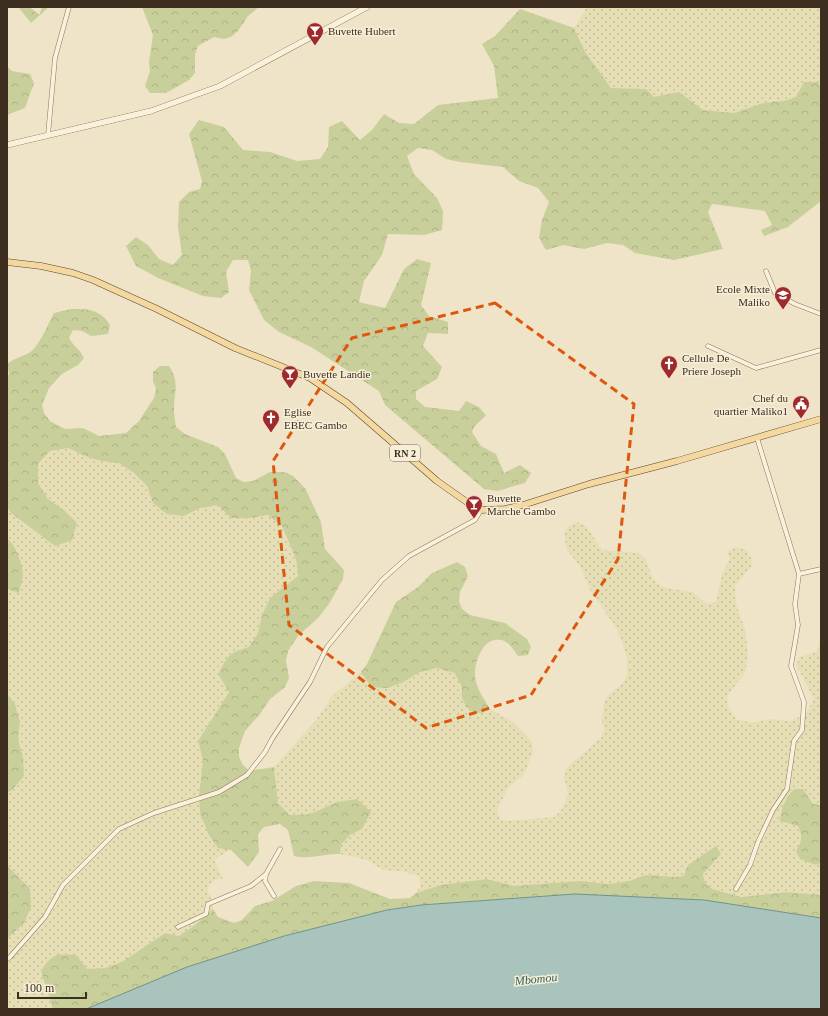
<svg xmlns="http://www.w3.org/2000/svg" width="828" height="1016" font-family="'Times New Roman',serif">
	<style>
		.farmland { fill: url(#farmland-dots) }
		.forest { fill: url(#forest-crowns) }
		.water { fill: #a9c4bc; stroke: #6f938a }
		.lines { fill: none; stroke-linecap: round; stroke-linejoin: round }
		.street-casing { stroke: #8d765c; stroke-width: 5 }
		.secondary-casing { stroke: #6f573f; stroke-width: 6 }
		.primary-casing { stroke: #5b4430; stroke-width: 7 }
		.street { stroke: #faf1dc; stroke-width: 4 }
		.secondary { stroke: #faf1dc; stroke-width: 5.5 }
		.primary { stroke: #f3d9a0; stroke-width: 6 }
		.marked { fill: none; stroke: #df570d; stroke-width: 3; stroke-dasharray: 8 5; stroke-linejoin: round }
		.labels { text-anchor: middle; stroke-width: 3; stroke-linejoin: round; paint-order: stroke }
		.shield { fill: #f7eed8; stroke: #756857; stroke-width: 1 }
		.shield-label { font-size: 10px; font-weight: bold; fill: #3d2e20 }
		.poi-label { font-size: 11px; fill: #3d2e20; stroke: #f7eed8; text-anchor: start }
		.water-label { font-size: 12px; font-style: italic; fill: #2f5d5a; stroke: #f7eed8 }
	</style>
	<defs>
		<pattern id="farmland-dots" width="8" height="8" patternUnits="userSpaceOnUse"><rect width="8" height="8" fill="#e6deb5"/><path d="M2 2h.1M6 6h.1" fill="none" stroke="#c6bf9b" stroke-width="1.8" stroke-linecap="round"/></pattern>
		<pattern id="forest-crowns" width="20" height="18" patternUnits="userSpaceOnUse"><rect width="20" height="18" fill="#c9cf9b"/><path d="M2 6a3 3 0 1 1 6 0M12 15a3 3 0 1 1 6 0" fill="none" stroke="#aeb285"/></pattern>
	</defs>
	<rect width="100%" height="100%" fill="#f0e4c8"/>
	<path class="farmland" d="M586,7H821V88L818,82L796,97L784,101L763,103L734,113L703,110L679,92L653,98L646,89L611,88L585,52L574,28L584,12Z
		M68,448L85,456L101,461L119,463L134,473L147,486L153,503L184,516L200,508L218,505L250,518L268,515L282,526L296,559L298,577L270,598L262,615L258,633L249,647L239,650L218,674L229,692L198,741L203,760L199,795L231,849L214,860L223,878L215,880L209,885L208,892L212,900L213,909L195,925L179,936L165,933L122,962L105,968L87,969L53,1009H7V939L24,923L30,889L7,865V793L12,790L23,757L18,739L20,722L15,704L7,694V589L19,593L23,575L19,558L11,542L7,538V507L11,513L27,524L40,536L64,510L48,499L38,483V464L50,451Z
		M578,522L587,527L602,550L639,553L646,559L652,576L657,583L665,588L693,592L707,604L716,602L722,575L730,558L727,552L735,547L746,550L751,557L752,566L735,586L736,604L745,629L748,655L745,673L728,695L727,703L736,719L752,723L770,719L789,721L805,715L814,699L796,665L800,657L818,651L819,642L821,641V805L813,804L803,790L780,821L798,826L802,834L801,844L796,851L816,865L821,863V895L787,892L741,897L712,889L705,883L703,874L721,854L685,876L675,877L647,875L629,881L609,884L580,881L514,886L487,879L441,885L416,893L421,885L418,876L401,871L383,870L367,860L340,854L341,845L350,835L362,829L370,812L358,800L337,802L310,814L290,815L278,803L274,767L317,719L332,696L361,672L371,687L405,681L420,672L437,668L455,673L462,689L461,695L485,713L490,709L513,722L526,735L532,742L533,751L524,775L509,787L497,810L500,819L508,821L554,817L561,811L568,795L564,777L566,768L601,738L604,730L602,721L604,703L608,695L623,683L627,675V657L617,629L591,592L580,566L567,550L564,533L569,526Z"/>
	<path class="forest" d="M18,7H30L39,15L42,7H49L31,23Z
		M142,7H259L248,16L238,31L231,37L223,39L214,37L198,46L195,55V73L189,80L166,93H150L145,86L150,71L149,62L153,35Z
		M520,9L574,28L585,52L611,88L646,89L654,97L679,92L703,110L734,113L763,103L784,101L796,97L804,82H818L821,88V201L788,227L764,236L761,230L772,225L765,211L712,204L708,212L723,249L674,260L635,253L623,245L607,243L584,249L563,245L546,250L539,238L542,220L549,202L538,188L519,181L503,167L460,162L446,159L432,150L418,148L407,156L414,174L437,198L443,211L442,230L424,235L388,234L382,255L364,281L359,302L385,308L404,269L417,259L431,263L421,305L429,316L448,322V334L428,333L423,346L442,367L437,379L416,391V399L425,407L459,411L466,401L479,407L486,415L474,427L472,432L481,446L496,454L504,473L520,465L531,473L525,483L497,491L484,489L385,405L379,391L311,347L279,332L264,320L249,290L251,271L248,260H233L226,272L229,292L221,298L203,296L158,278L136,266L126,246L136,237L148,245L159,259L173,265L182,255L178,227L179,202L189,192L200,189L202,181L189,134L199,120L224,127L243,150L270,152L297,161L320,159L328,147L329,127L342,121L360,140L372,130L384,114L399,123L414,124L438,105L498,98L494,66L482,44L495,36Z
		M7,66L12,71L30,74L34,83L25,108L7,115Z
		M71,309C88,309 100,309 110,325L108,334L91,336L82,331L73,330L69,338C74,347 80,349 84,358L78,365L62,374L49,388L42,405L44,413L50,421L65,429L83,428L99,436L126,433L139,421L154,398L156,389L153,381V372L160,366H169C180,382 174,391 174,409C174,415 175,421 176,427L185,434L218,447L225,454L236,478L244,482L253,481L270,472H285L293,476L305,488L321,522L325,549L344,570L343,579L329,604L318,618L298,636L288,651L286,661L289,678L285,687L270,699L260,714L245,731L239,748V757L243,765L250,771L274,767L278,803L290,815L310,814L337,802L357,799L371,812L362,829L350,835L341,845L340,854C325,853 310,860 294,856L288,830L280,824L264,827L258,834L259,852L248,867L231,850L218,848L209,835L200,813L199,795L203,760L198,741L229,692L218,674C228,656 228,653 249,647L258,633L262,615L270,598L298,576L296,559L282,526L268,515L250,518H231L218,505L200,508L184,516L167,514L153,503L147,486L134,473L119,463L101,461L85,456L68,448L50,451L38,464V483L48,499L64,510L77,523L72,540L55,546L11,513L7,507V379L9,373L7,364C15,358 21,357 29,353C39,347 48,324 54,313Z
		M7,538C16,546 22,562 23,574C23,580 20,587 19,593L7,589Z
		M457,562L465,567L468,576L460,592L459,601L462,609L470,615L505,623L527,639L531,647L528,655L518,656C515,652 511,645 506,642C486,631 474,660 475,676C476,688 484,699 490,709C478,718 466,711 462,697C461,694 462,691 462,688C460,683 457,678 455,673L437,668L420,672L405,681L388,688L371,687L361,672L367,664L396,602L418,587L432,573Z
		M7,694L15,704L20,722L18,739L23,757L24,776L12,790L7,793Z
		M794,789H803L813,804L821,805V863L816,865L800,859L796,851C802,842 803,836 798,826L780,821C781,809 785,798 794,789Z
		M716,846L721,854L703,874L705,883L712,889L741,897L787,892L821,895V918L704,900L575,894L421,905L387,910L284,936L187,967L86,1009H53L41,971C53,953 55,954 76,955L87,969L105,968L122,962L165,933L179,936L195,925L213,909L218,917L234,923L242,920L255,906L272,901L296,886L314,881L349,883L390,899L410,898L416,893L441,885L487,879L514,886L580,881L609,884L629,881L646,875L675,877L684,876L688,865Z
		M7,865L30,889L31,907L24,923L7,939Z"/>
	<path class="water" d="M575,894L704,900L821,918V1009H86L187,967L284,936L387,910L421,905Z"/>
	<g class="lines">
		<g class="street-casing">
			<path id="street" d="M48,135L55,58L69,7
				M766,271L775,293L795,304L821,314
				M708,346L756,368L821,350
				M799,574L821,569
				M736,889L750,865L758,842L773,810L787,789L794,741L802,730L804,702L791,666L798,625L795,604L799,574L757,438
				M274,896L265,881L266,874L280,849
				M178,927L206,914L208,904L251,886L266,874
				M7,959L10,957L45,917L63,885L119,829L154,813L219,792L247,775L265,752L272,739L310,682L327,647L382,580L409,556L475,520L481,510"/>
		</g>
		<g class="secondary-casing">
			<path id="secondary" d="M7,145L151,111L220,86L367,7"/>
		</g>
		<g class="primary-casing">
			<path id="primary" d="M7,262L41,266L73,273L93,280L157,309L235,348L310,378L347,403L437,481L471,505L481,510L505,509L523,505L589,484L677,461L821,419"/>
		</g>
		<use href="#street" class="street"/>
		<use href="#secondary" class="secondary"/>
		<use href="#primary" class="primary"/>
	</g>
	<path class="marked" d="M495,303L634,404L618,559L531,695L426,728L289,625L273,461L352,338Z"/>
	<defs>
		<g id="bar-pin" transform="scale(0.9)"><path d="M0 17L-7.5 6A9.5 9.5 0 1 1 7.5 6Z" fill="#9e2a2b" stroke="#f7eed8"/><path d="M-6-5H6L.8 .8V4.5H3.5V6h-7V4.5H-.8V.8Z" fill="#fff"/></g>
		<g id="school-pin" transform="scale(0.9)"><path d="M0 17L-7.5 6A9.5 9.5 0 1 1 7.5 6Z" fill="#9e2a2b" stroke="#f7eed8"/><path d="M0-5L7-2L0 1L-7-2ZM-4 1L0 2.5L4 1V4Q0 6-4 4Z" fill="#fff"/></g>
		<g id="church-pin" transform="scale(0.9)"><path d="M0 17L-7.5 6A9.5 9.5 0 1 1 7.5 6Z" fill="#9e2a2b" stroke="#f7eed8"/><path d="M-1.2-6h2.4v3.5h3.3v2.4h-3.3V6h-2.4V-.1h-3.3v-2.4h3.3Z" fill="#fff"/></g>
		<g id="civic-pin" transform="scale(0.9)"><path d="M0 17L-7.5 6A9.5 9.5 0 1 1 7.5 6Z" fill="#9e2a2b" stroke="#f7eed8"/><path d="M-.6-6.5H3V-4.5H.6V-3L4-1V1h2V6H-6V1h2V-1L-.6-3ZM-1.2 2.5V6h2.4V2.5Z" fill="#fff"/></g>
	</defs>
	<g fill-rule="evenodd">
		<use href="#bar-pin" x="315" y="31"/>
		<use href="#school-pin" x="783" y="295"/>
		<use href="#church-pin" x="669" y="364"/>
		<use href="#bar-pin" x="290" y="374"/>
		<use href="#civic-pin" x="801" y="404"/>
		<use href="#church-pin" x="271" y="418"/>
		<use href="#bar-pin" x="474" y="504"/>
	</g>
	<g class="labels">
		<rect class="shield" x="390" y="445" width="30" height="16" rx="3"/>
		<g class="shield-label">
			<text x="405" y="457">RN 2</text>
		</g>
		<g class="poi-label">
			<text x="328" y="35">Buvette Hubert</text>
			<text x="770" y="293" text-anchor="end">Ecole Mixte<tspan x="770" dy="13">Maliko</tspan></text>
			<text x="682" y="362">Cellule De<tspan x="682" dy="13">Priere Joseph</tspan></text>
			<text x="303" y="378">Buvette Landie</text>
			<text x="788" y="402" text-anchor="end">Chef du<tspan x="788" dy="13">quartier Maliko1</tspan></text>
			<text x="284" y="416">Eglise<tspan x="284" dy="13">EBEC Gambo</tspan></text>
			<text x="487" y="502">Buvette<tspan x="487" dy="13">Marche Gambo</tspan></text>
		</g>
		<g class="water-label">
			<text transform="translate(536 979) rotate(-6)" y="4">Mbomou</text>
		</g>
	</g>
	<rect width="828" height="1016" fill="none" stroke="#3d2e20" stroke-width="16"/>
	<path d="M18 992v6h68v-6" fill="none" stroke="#3d2e20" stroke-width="2"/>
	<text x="24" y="992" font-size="12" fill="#3d2e20" stroke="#f7eed8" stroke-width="3" paint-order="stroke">100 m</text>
</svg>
